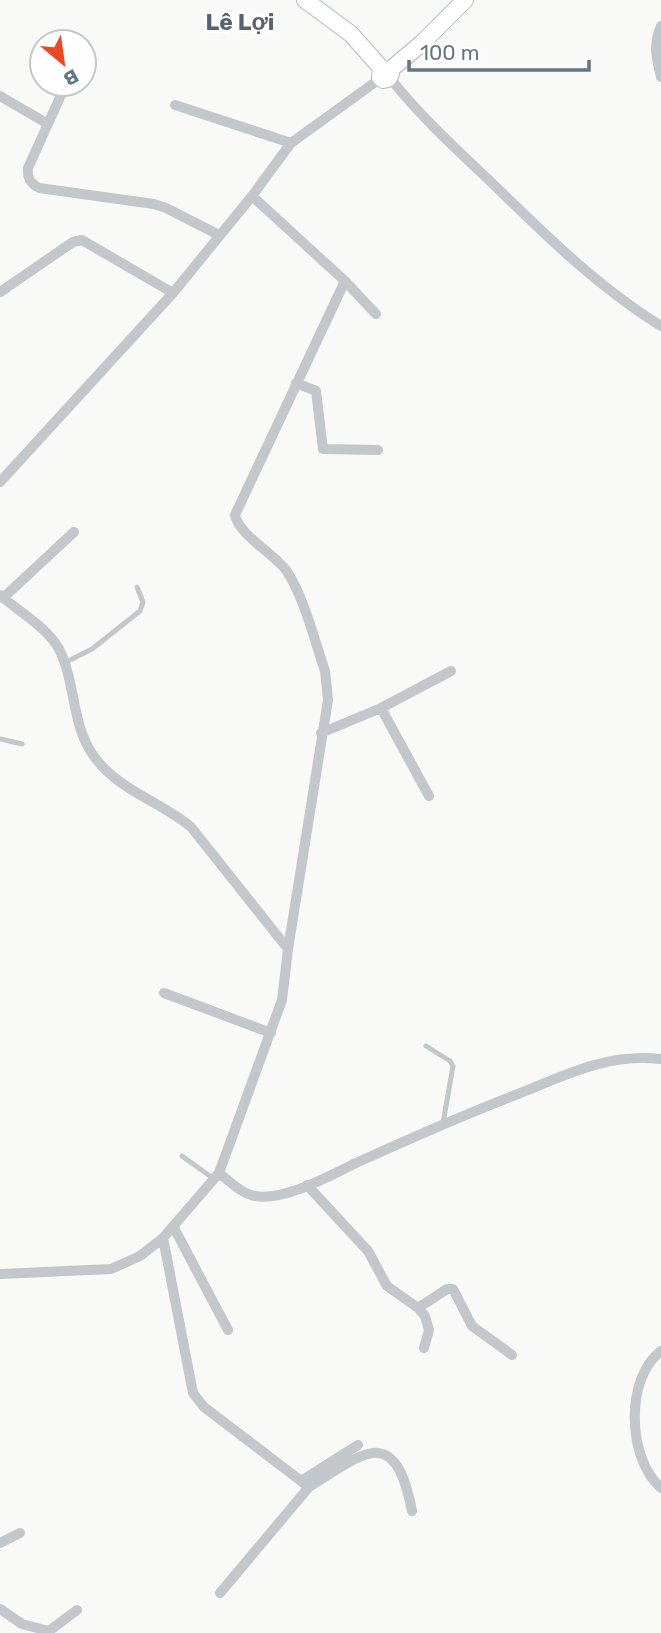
<svg xmlns="http://www.w3.org/2000/svg" width="661" height="1633" font-family="Rubik,sans-serif">
	<style>
		.lines { fill: none; stroke-linecap: round; stroke-linejoin: round }
		.secondary-casing { stroke: #b4bbc0; stroke-width: 18 }
		.lane { stroke: #c2c7cb; stroke-width: 5 }
		.street { stroke: #c2c7cb; stroke-width: 10 }
		.secondary { stroke: #fff; stroke-width: 16 }
		.labels { text-anchor: middle; stroke-width: 7; stroke-linejoin: round; paint-order: stroke }
		.quarter-label { font-size: 23px; font-weight: bold; fill: #55646e; stroke: #fff }
	</style>
	<rect width="100%" height="100%" fill="#f9f9f7"/>
	<g class="lines">
		<g class="secondary-casing">
			<path id="secondary" d="M305,0L351,34L382,69
				M390,70L391,74L388,79L383,80L380,77L381,69L390,70L422,43L465,0"/>
		</g>
		<path class="lane" d="M64,663L92,649L140,611L143,602L137,587
			M0,739L22,744
			M426,1046L450,1061L453,1066L443,1123
			M182,1156L214,1179"/>
		<path class="street" d="M661,26C653,44 656,58 661,77
			M390,78C420,116 455,148 490,181C543,233 598,287 661,326
			M66,84L28,168C27,178 30,183 39,188L154,204L166,208L219,235
			M0,96L48,124
			M175,105L291,143
			M345,281L376,314
			M0,292L73,242L82,240L173,293
			M296,383L316,391L323,449L378,450
			M0,482L173,293L252,196L291,143L381,78
			M0,595C19,612 47,627 59,649C76,683 71,723 93,755C117,790 160,801 191,827L288,949
			M3,598L74,532
			M381,708L429,796
			M321,733L381,708L451,671
			M164,993L271,1033
			M219,1173C229,1181 242,1194 255,1196C285,1201 329,1176 356,1163C409,1139 463,1115 518,1094C566,1075 607,1053 661,1059
			M307,1185L368,1251L387,1286L418,1308L425,1316L429,1330L424,1348
			M173,1226L228,1330
			M163,1238L193,1393L204,1407L309,1487L220,1593
			M0,1274L111,1269L140,1256L163,1238L219,1173L282,1000L288,949L328,700L325,671C315,642 303,594 286,570C273,553 239,535 235,515L345,281L252,196
			M418,1308L447,1289H453L472,1326L512,1355
			M661,1351C625,1378 627,1458 661,1488
			M301,1481L358,1445
			M309,1487C365,1452 395,1423 412,1511
			M0,1543L20,1533
			M0,1609L22,1624L49,1631L77,1610"/>
		<use href="#secondary" class="secondary"/>
	</g>
	<g class="labels">
		<g class="quarter-label">
			<text x="240" y="30">Lê Lợi</text>
		</g>
	</g>
	<g transform="translate(63 63) rotate(151)"><circle r="33" fill="#ffffff" stroke="#c1c9cd" stroke-width="2"/>
	<path d="M0-5L12 26L0 18L-12 26Z" fill="#ec4825"/>
	<text y="-10" font-size="19" font-weight="bold" text-anchor="middle" fill="#637783">B</text>
	</g>
	<path d="M409 60v10h180v-10" fill="none" stroke="#637783" stroke-width="3.5"/>
	<text x="420" y="60" font-size="21" fill="#637783" stroke="#ffffff" stroke-width="5" paint-order="stroke">100 m</text>
</svg>
